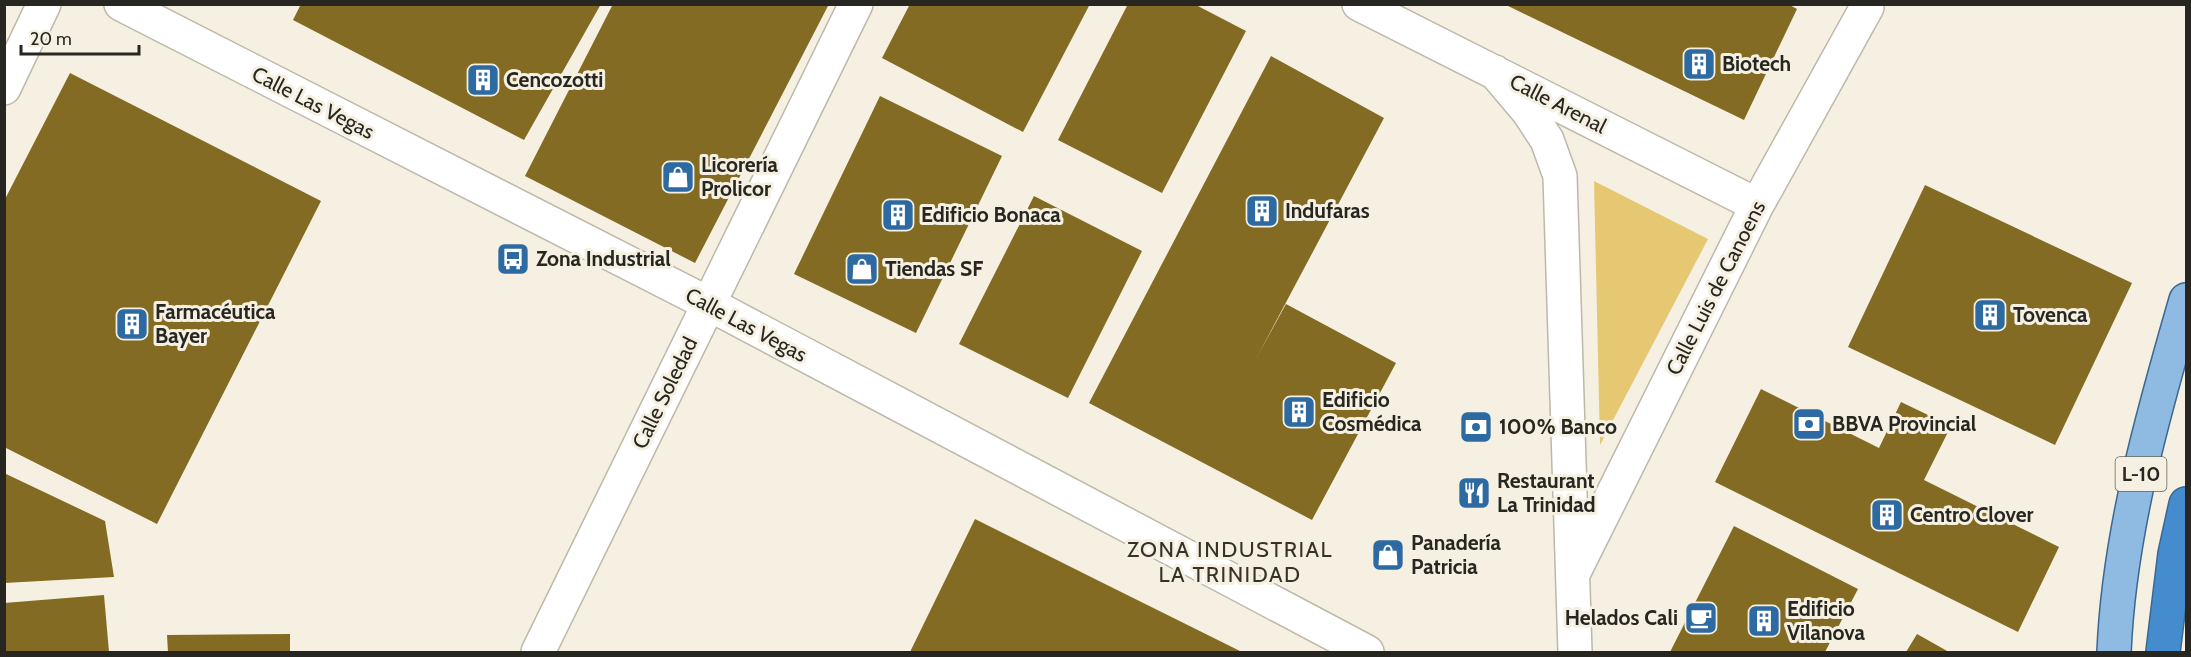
<svg xmlns="http://www.w3.org/2000/svg" width="2191" height="657" font-family="Cabin,sans-serif">
	<style>
		.green { fill: #e6c772 }
		.building { fill: #836b24 }
		.lines { fill: none; stroke-linecap: round; stroke-linejoin: round }
		.minor-casing { stroke: #beb8aa; stroke-width: 36 }
		.primary-casing { stroke: #3b6891; stroke-width: 36 }
		.motorway-casing { stroke: #3b6891; stroke-width: 36 }
		.minor { stroke: #fff; stroke-width: 33 }
		.primary { stroke: #8fbae2; stroke-width: 33 }
		.motorway { stroke: #458cce; stroke-width: 33 }
		.labels { text-anchor: middle; stroke-width: 6; stroke-linejoin: round; paint-order: stroke }
		.shield { fill: #f5f0e1; stroke: #66635b; stroke-width: 1.5 }
		.shield-label { font-size: 20px; font-weight: bold; fill: #282621 }
		.poi-label { font-size: 21px; font-weight: bold; fill: #282621; stroke: #f5f0e1; text-anchor: start }
		.street-label { font-size: 21px; fill: #282621; stroke: #f5f0e1 }
		.neighbourhood-label { font-size: 22px; letter-spacing: 1.5px; fill: #363226; stroke: #f5f0e1 }
	</style>
	<rect width="100%" height="100%" fill="#f5f0e1"/>
	<path class="green" d="M1594,181L1708,239L1600,445Z"/>
	<path class="building" d="M301,4H601L524,140L293,20Z
		M613,4H829L695,263L525,176Z
		M910,4H1090L1023,132L882,58Z
		M1128,4H1194L1246,31L1162,193L1058,140Z
		M1504,4H1788L1797,9L1744,120Z
		M1271,56L1384,118L1257,357L1286,304L1396,363L1312,520L1089,403Z
		M70,73L321,201L157,524L4,447V201Z
		M880,96L1002,156L916,333L794,274Z
		M1925,185L2132,283L2055,445L1848,347Z
		M1034,196L1142,251L1068,398L959,344Z
		M1761,389L1879,448L1901,402L1951,426L1924,480L2059,547L2018,632L1715,482Z
		M4,473L105,521L114,577L4,583Z
		M975,519L1099,581L1242,652H910Z
		M1734,526L1858,589L1825,652H1670Z
		M104,595L109,652H4V603Z
		M290,634V652H168L167,635Z
		M1917,634L1949,652H1906Z"/>
	<g class="lines">
		<g class="minor-casing">
			<path id="minor" d="M121,4L709,304L1367,652
				M1359,4L1757,205
				M1495,72L1528,111L1547,140L1560,176L1575,652
				M4,88L44,4
				M1573,574L1757,205L1867,7
				M538,652L856,4"/>
		</g>
		<g class="primary-casing">
			<path id="primary" d="M2114,652C2119,533 2153,414 2186,300"/>
		</g>
		<g class="motorway-casing">
			<path id="motorway" d="M2163,652L2175,554L2186,504"/>
		</g>
		<use href="#minor" class="minor"/>
		<use href="#primary" class="primary"/>
		<use href="#motorway" class="motorway"/>
	</g>
	<defs>
		<g id="building-square" transform="scale(1.725)"><rect x="-9" y="-9" width="18" height="18" rx="4" fill="#2e6aa2" stroke="#f5f0e1"/><path d="M-4-6H4V6H1V3H-1V6H-4ZM-2.5-4.3h1.7v1.8h-1.7ZM.8-4.3h1.7v1.8H.8ZM-2.5-1h1.7V.8h-1.7ZM.8-1h1.7V.8H.8Z" fill="#fff"/></g>
		<g id="shop-square" transform="scale(1.725)"><rect x="-9" y="-9" width="18" height="18" rx="4" fill="#2e6aa2" stroke="#f5f0e1"/><path d="M-5-2.5h2.3a2.7 3.5 0 0 1 5.4 0H5L5.5 6h-11ZM-1.5-2.5h3a1.5 2.3 0 0 0-3 0Z" fill="#fff"/></g>
		<g id="bus-square" transform="scale(1.725)"><rect x="-9" y="-9" width="18" height="18" rx="4" fill="#2e6aa2" stroke="#f5f0e1"/><path d="M-5-6H5V4H4V6H2V4H-2V6H-4V4H-5ZM-3.5-4V0h7V-4ZM-3.5 1.2v1.5H-2V1.2ZM2 1.2v1.5H3.5V1.2Z" fill="#fff"/></g>
		<g id="bank-square" transform="scale(1.725)"><rect x="-9" y="-9" width="18" height="18" rx="4" fill="#2e6aa2" stroke="#f5f0e1"/><path d="M-6-4H6V4H-6ZM0-2.3a2.3 2.3 0 1 0 0 4.6a2.3 2.3 0 1 0 0-4.6Z" fill="#fff"/></g>
		<g id="restaurant-square" transform="scale(1.725)"><rect x="-9" y="-9" width="18" height="18" rx="4" fill="#2e6aa2" stroke="#f5f0e1"/><path d="M-5-6h1v4h1v-4h1v4h1v-4h1v5L-1.5 .5V6h-2V.5L-5-1ZM5-6V6H3V1.5H1.5Q1.5-4 5-6Z" fill="#fff"/></g>
		<g id="cafe-square" transform="scale(1.725)"><rect x="-9" y="-9" width="18" height="18" rx="4" fill="#2e6aa2" stroke="#f5f0e1"/><path d="M-5.5-4.5H6V0H3Q3 3.5 0 3.5H-2.5Q-5.5 3.5-5.5 0ZM3-3.2v2h1.7v-2ZM-6 4.5H4V6H-6Z" fill="#fff"/></g>
	</defs>
	<g fill-rule="evenodd">
		<use href="#building-square" x="1699" y="64"/>
		<use href="#building-square" x="483" y="80"/>
		<use href="#shop-square" x="678" y="177"/>
		<use href="#building-square" x="1262" y="211"/>
		<use href="#building-square" x="898" y="215"/>
		<use href="#bus-square" x="513" y="259"/>
		<use href="#shop-square" x="862" y="269"/>
		<use href="#building-square" x="1990" y="315"/>
		<use href="#building-square" x="132" y="324"/>
		<use href="#building-square" x="1299" y="412"/>
		<use href="#bank-square" x="1809" y="424"/>
		<use href="#bank-square" x="1476" y="427"/>
		<use href="#restaurant-square" x="1474" y="493"/>
		<use href="#building-square" x="1887" y="515"/>
		<use href="#shop-square" x="1388" y="555"/>
		<use href="#cafe-square" x="1701" y="618"/>
		<use href="#building-square" x="1764" y="621"/>
	</g>
	<g class="labels">
		<rect class="shield" x="2115.5" y="457" width="51" height="34" rx="4.5"/>
		<g class="shield-label">
			<text x="2141" y="481">L-10</text>
		</g>
		<g class="poi-label">
			<text x="1722" y="71">Biotech</text>
			<text x="506" y="87">Cencozotti</text>
			<text x="701" y="172">Licorería<tspan x="701" dy="24">Prolicor</tspan></text>
			<text x="1285" y="218">Indufaras</text>
			<text x="921" y="222">Edificio Bonaca</text>
			<text x="536" y="266">Zona Industrial</text>
			<text x="885" y="276">Tiendas SF</text>
			<text x="155" y="319">Farmacéutica<tspan x="155" dy="24">Bayer</tspan></text>
			<text x="2013" y="322">Tovenca</text>
			<text x="1322" y="407">Edificio<tspan x="1322" dy="24">Cosmédica</tspan></text>
			<text x="1832" y="431">BBVA Provincial</text>
			<text x="1499" y="434">100% Banco</text>
			<text x="1497" y="488">Restaurant<tspan x="1497" dy="24">La Trinidad</tspan></text>
			<text x="1910" y="522">Centro Clover</text>
			<text x="1411" y="550">Panadería<tspan x="1411" dy="24">Patricia</tspan></text>
			<text x="1787" y="616">Edificio<tspan x="1787" dy="24">Vilanova</tspan></text>
			<text x="1678" y="625" text-anchor="end">Helados Cali</text>
		</g>
		<g class="street-label">
			<text transform="translate(313 103) rotate(27)" y="7">Calle Las Vegas</text>
			<text transform="translate(1558 104) rotate(27)" y="7">Calle Arenal</text>
			<text transform="translate(1716 288) rotate(-63)" y="7">Calle Luis de Canoens</text>
			<text transform="translate(746 325) rotate(28)" y="7">Calle Las Vegas</text>
			<text transform="translate(665 393) rotate(-64)" y="7">Calle Soledad</text>
		</g>
		<g class="neighbourhood-label">
			<text x="1230" y="557">ZONA INDUSTRIAL<tspan x="1230" dy="25">LA TRINIDAD</tspan></text>
		</g>
	</g>
	<rect width="2191" height="657" fill="none" stroke="#282621" stroke-width="12"/>
	<path d="M21 45v9h118v-9" fill="none" stroke="#282621" stroke-width="3"/>
	<text x="30" y="45" font-size="18" fill="#282621" stroke="#f5f0e1" stroke-width="4.5" paint-order="stroke">20 m</text>
</svg>
